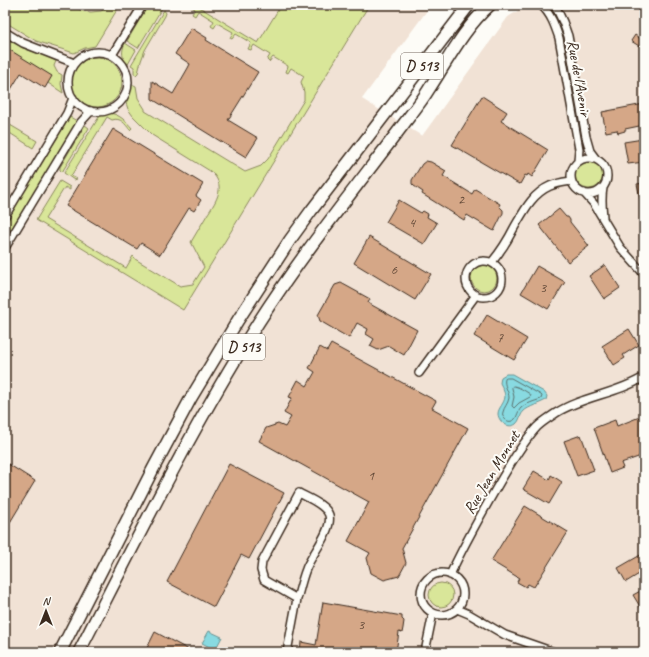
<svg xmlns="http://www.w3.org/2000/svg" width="649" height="657" font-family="Caveat,sans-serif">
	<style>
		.built { fill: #f1e2d5 }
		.green { fill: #d9e699; stroke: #8a885c }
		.water { fill: #88dae1; stroke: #699493 }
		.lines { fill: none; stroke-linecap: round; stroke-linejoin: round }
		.shore { stroke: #5a706c; stroke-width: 1 }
		.building { fill: #d5a787; stroke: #3b2a1e }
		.minor-casing { stroke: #3b2a1e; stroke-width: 10 }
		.primary-casing { stroke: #3b2a1e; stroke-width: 14 }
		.minor { stroke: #fdfcf7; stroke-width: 7 }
		.primary { stroke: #fdfcf7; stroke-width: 11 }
		.labels { text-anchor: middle; stroke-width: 4; stroke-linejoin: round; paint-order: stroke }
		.number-label { font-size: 14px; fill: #624938 }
		.shield { fill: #fdfcf7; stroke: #75695f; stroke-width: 1 }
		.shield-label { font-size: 15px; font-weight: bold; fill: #3b2a1e }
		.street-label { font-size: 16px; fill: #3b2a1e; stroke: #fdfcf7 }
	</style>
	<rect width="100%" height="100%" fill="#fdfcf7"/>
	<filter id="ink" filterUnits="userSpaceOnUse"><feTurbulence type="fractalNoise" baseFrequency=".025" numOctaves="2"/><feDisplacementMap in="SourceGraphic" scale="8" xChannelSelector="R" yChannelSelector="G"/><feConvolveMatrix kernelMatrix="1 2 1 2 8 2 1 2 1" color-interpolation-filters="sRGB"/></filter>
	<g filter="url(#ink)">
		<path class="built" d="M5,5H431L362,99L422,136L508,17L527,5H644V652H5Z"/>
		<path class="green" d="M5,5H72L82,11L91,12L101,11L114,5H120L95,46L85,48L74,53L36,41L5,22Z
			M188,5H196L258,43L281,5H369L183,310L36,220L60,181L70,187V190L65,187L45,219L126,268L133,256L135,258V259L180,286L193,284L204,267L191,242C196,233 202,224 207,215C217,200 227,185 210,171L152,135L133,116L128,109L126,103L130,92V85H134L136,86L138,98L145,109V111L245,172L261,166L268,159L304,100V92L301,82L304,76L291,68L288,73L286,72L288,66L273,57L269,62L267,60L270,55L254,45L251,50L248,49L251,43L236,34L232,39L230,38L233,32L217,23L214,28L211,26L214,21L198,11L195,16L192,14L195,9Z
			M156,6L162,8L138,48L127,41L146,9Z
			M164,10L166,13L165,16L145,50L141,61L138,73L136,75L134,74V67L131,65Z
			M5,38L23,48L46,56L56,61L54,66L57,72L62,75L61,84L63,93L48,83L5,47Z
			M125,43L136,50L127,66C122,57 121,52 125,43Z
			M72 82a25 25 0 1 1 50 0a25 25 0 1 1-50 0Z
			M109,113C119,114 126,121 132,128L130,130C125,124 121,117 112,120L107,117L71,176L77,179L74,180L64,173L99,117H100V115Z
			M70,117L77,121L5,240V223Z
			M5,122L37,141L33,148L5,130Z
			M85,125L89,128L62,172L60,170V167Z
			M575 175a14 14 0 1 1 28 0a14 14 0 1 1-28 0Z
			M471 278a13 13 0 1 1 26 0a13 13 0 1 1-26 0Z
			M429 595a12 12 0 1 1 24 0a12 12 0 1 1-24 0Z"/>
		<path class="water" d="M506,374H512L544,392L547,396L546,400C541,403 528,407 524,411C520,414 520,421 516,424C509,429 499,423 498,414C498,408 504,404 505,397C505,392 502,387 500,383L501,377Z
			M209,631L222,637L215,650L202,643Z"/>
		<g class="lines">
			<path class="shore" d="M507,378H511L541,395L542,396L541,399C535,401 525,404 521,408C517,412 517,420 512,421C507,423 501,417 503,412C504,407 508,404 509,398C509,391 503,385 505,379Z
				M513,386C518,386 525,391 530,394L531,396L530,397L519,403L514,408L512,406L514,397L512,388Z"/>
		</g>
		<path class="building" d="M191,28L207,38L206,40L258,72L228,120L258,138L246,157L152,99V81L173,94L188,68L190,64L175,54Z
			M635,35L644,41V49L631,41Z
			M5,47L52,76L45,88L21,73L5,99Z
			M482,96L507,112L501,121L548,150L532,177L528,174L527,176L525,175L520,184L517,183L452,145Z
			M644,104V125L625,129V131L618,133L617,130L606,132L602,112Z
			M113,129L203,184L196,196L201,200L194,211L189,208L160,255L141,243L137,249L66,206Z
			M643,139L644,147V162L628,164L624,142Z
			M426,161L431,162L446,171L443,176L472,194L475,189L500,204L499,206L503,210V213L494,231L467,215L464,220L422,194L423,192L414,186L412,184V180L422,164Z
			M644,183V203H641L637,184Z
			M399,200L421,213L423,211L428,214L427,217L437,223L424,244L386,222Z
			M559,209L566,217H568L570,220V222L589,246L568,262L539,225Z
			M369,237L431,274L415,300L354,263Z
			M605,265L620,288L604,299L589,276Z
			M537,266L565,282L548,309L521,293Z
			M341,283L370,299L368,303L417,330L404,355L389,346L378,350L370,346L374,339L366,334L368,329L357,323L349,338L320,321L318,315L335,285Z
			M487,315L527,339L514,360L474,336Z
			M629,329L639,345L623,355L625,358L614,365L602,346Z
			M331,344L436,401L432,408L468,428L402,548L406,563L399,576L384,580L371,573L367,558L370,553L348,541L369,502L259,441L266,428L278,424L285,427L291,417L284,413L292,398L289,397L298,380L307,386L315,372L309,368L320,347L327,351Z
			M642,416L644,421V455L621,463L623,468L610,473L594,428L615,420L617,426Z
			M581,435L594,470L577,476L564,441Z
			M5,462L35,481L9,524L5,521Z
			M229,464L284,493L249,559L241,555L214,607L167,582Z
			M534,471L549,480L551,475L562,482L549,504L523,489Z
			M525,506L568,532L534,587L528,584L526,587L517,582L519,578L491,561Z
			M644,553V571L626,582L618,568Z
			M644,589V613L633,595Z
			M323,602L402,616V619L404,621L403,628L402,633L399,632L396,652H300L301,642L316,645Z
			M155,632L193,652H145Z"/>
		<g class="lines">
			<g class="minor-casing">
				<path id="minor" d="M541,5C551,14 555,26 559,38L579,149L578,161
					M555,5L563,22L568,36L586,137L590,151L596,159
					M5,32L23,43L74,63
					M68 82a30 30 0 1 1 60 0a30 30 0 1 1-60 0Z
					M112,55L143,5
					M571 176a18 18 0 1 1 36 0a18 18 0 1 1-36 0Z
					M603,188C601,198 602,207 603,217
					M584,193L594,204L620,247L644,274
					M5,216L67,113L73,98
					M5,248L81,122L91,111
					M466 279a18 18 0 1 1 36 0a18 18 0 1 1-36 0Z
					M492,262C501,251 508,240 514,228C524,211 532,194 550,186C556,183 564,182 571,181
					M419,373L476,295
					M421 594a21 21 0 1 1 42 0a21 21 0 1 1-42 0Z
					M450,575C465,542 483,511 501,480C512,462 522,443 537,427C542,422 550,417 556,413C583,396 617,394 644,377
					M457,609L469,614L505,635L554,652
					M287,652L297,599L264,580L261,570L262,562L299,493C308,498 326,505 329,515C333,530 311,555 306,569C302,579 300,589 297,599
					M425,652L433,613"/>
			</g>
			<g class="primary-casing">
				<path id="primary" d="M60,652L153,469L191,398L238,320L290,240L311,211L469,5
					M79,652C136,541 191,429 258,323C304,251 358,185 409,117C416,108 423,99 429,89C448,60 464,28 490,5"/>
			</g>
			<use href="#minor" class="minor"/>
			<use href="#primary" class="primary"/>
		</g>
	</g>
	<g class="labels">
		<g class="number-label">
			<text x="461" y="204">2</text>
			<text x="412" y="227">4</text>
			<text x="394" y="274">6</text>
			<text x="543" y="292">3</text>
			<text x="500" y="342">7</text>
			<text x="371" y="480">1</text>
			<text x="361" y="629">3</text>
		</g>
		<g class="shield">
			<rect x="401" y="53" width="42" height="26" rx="3"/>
			<rect x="223" y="334" width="42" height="26" rx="3"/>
		</g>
		<g class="shield-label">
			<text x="422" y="71">D 513</text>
			<text x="244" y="352">D 513</text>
		</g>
		<g class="street-label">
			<text transform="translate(580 78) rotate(80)" y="6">Rue de l'Avenir</text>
			<text transform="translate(491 472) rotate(-59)" y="6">Rue Jean Monnet</text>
		</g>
	</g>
	<rect width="649" height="657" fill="none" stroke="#fdfcf7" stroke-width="20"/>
	<rect x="10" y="10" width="629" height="637" fill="none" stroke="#3b2a1e" stroke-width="1.5" filter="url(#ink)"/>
	<g transform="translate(46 611)" stroke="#fdfcf7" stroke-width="3" paint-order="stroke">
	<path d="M0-3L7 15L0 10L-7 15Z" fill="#3b2a1e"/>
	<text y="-6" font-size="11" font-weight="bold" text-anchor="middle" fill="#3b2a1e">N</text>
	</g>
</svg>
